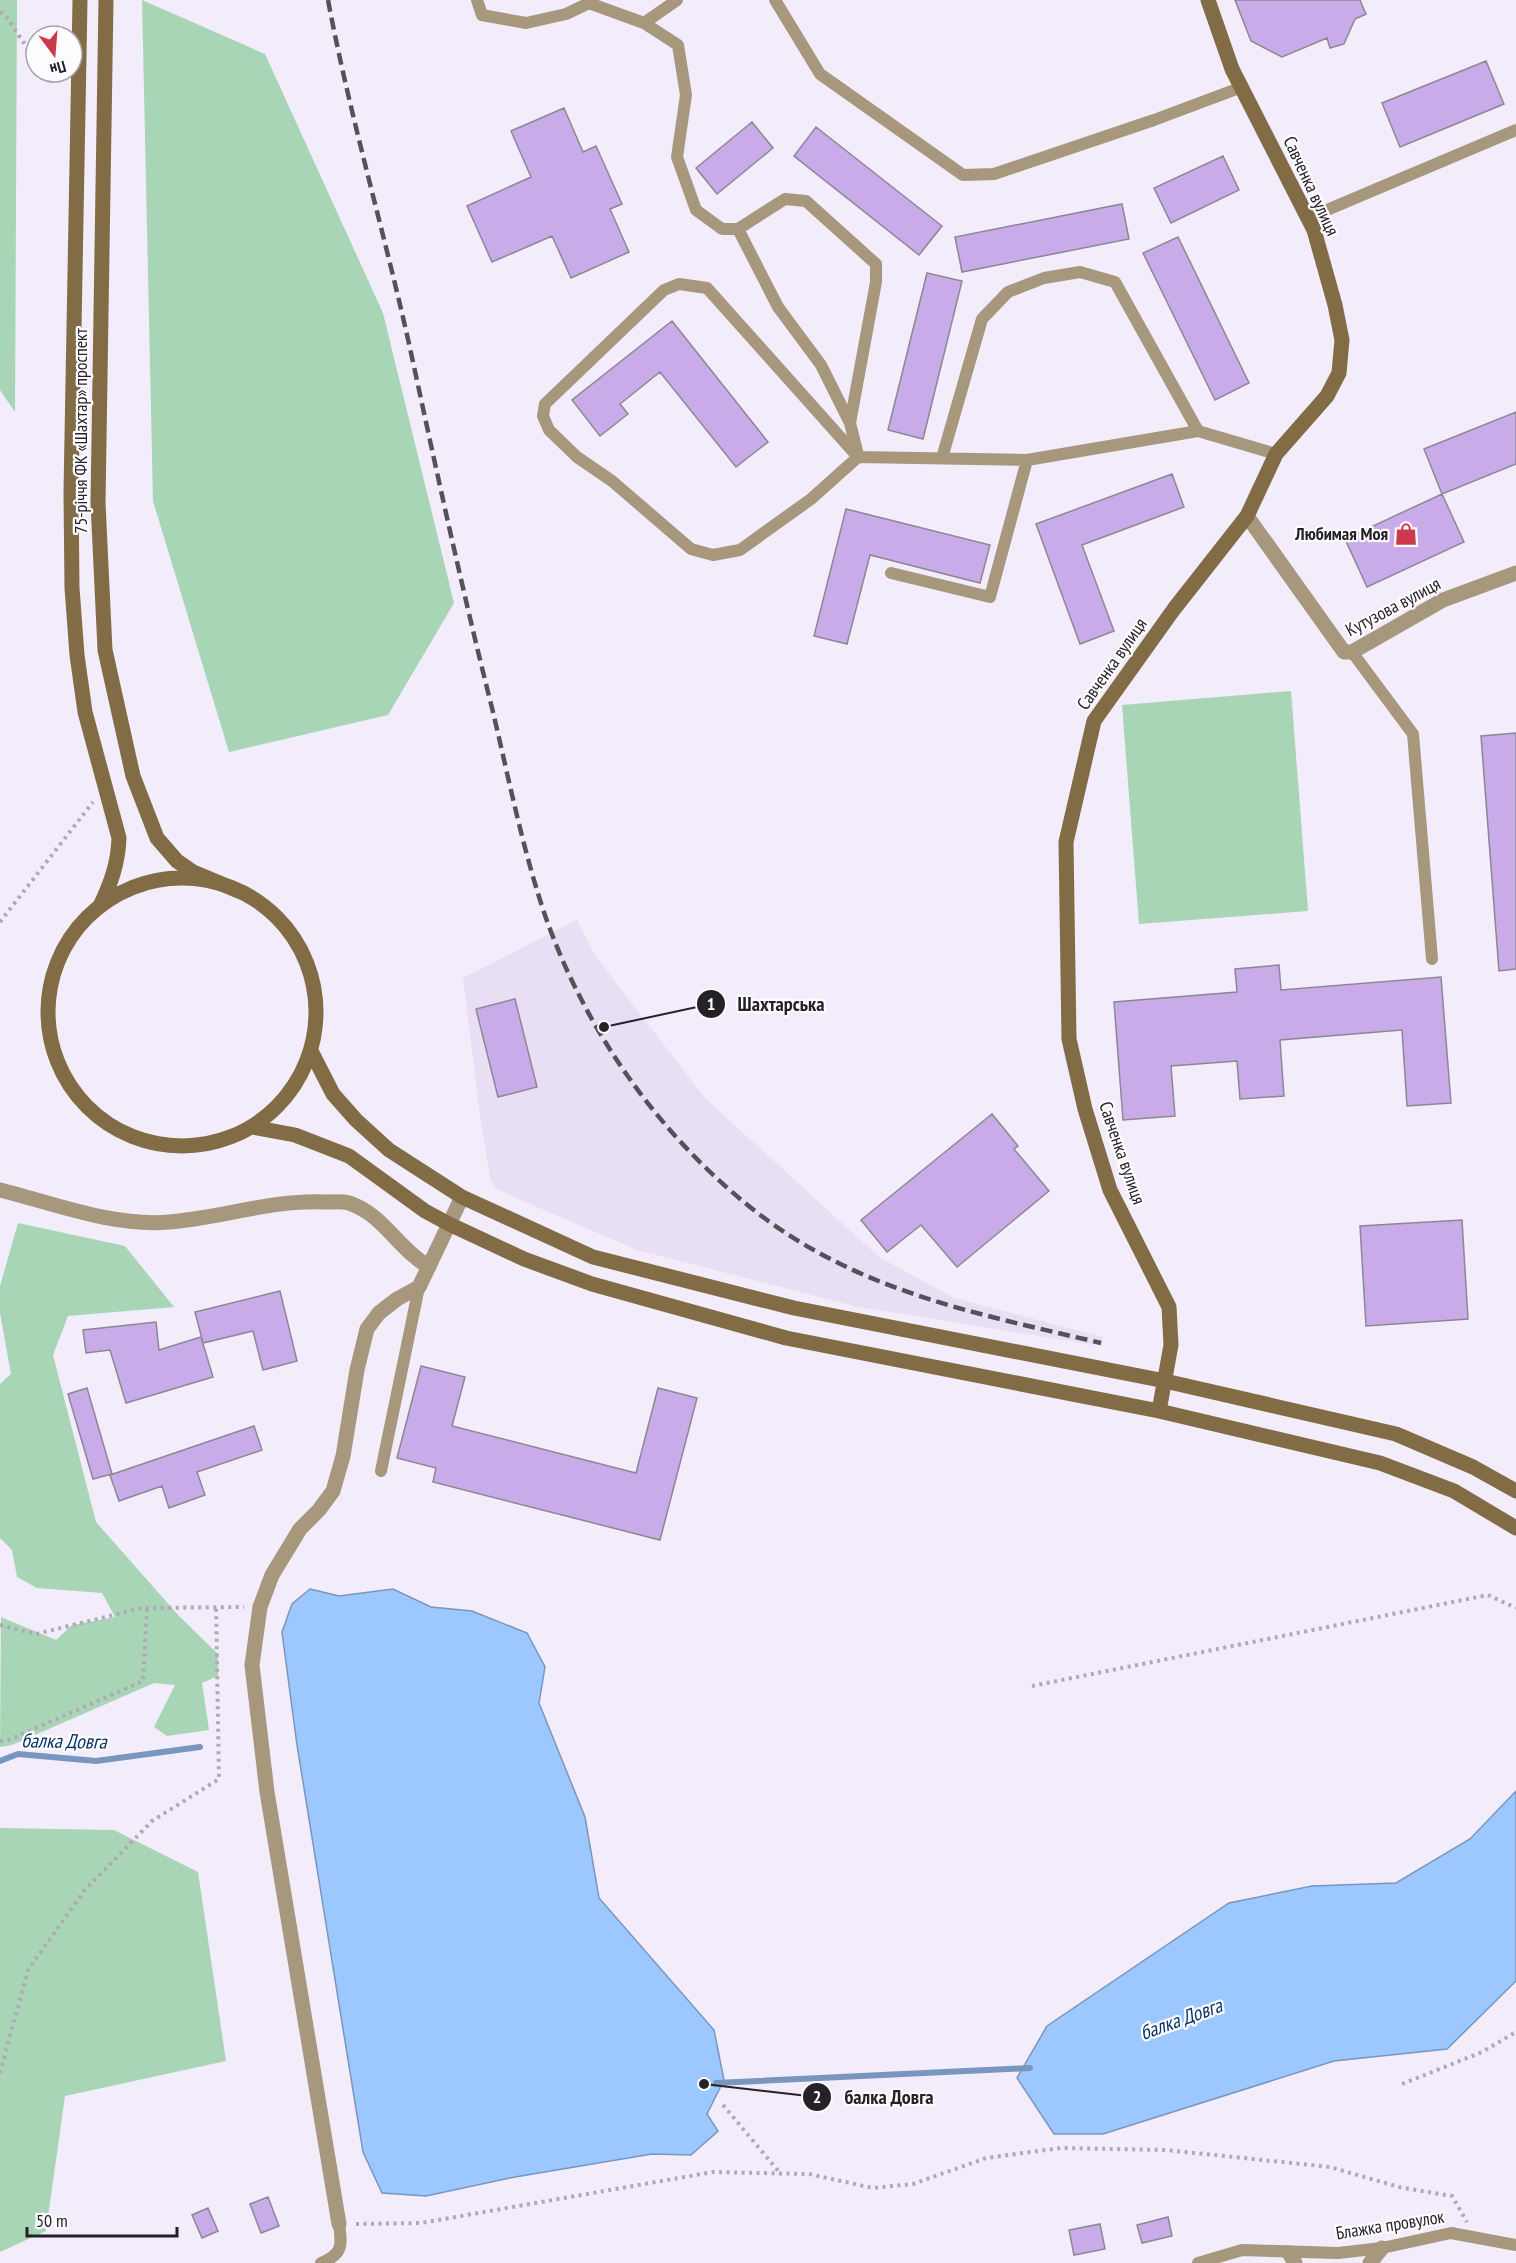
<svg xmlns="http://www.w3.org/2000/svg" width="1516" height="2263" font-family="'PT Sans Narrow',sans-serif">
	<style>
		.built { fill: #e9dff5 }
		.green { fill: #a9d5b7 }
		.water { fill: #9cc8ff; stroke: #7896be; stroke-width: 1.5 }
		.lines { fill: none; stroke-linecap: round; stroke-linejoin: round }
		.stream { stroke: #7896be; stroke-width: 6 }
		.building { fill: #c8abe8; stroke: #8d8794; stroke-width: 1.5 }
		.path { stroke: #afa9b5; stroke-width: 4; stroke-dasharray: 3 4.5; stroke-linecap: butt }
		.lane { stroke: #a6977d; stroke-width: 12 }
		.street { stroke: #a6977d; stroke-width: 15 }
		.secondary { stroke: #826c45; stroke-width: 15 }
		.rail { stroke: #555159; stroke-width: 4.5; stroke-dasharray: 12 6; stroke-linecap: butt }
		.labels { text-anchor: middle; stroke-width: 4.5; stroke-linejoin: round; paint-order: stroke }
		.street-label { font-size: 18px; fill: #242127; stroke: #fdfcff }
		.poi-label { font-size: 18px; font-weight: bold; fill: #242127; stroke: #fdfcff; text-anchor: end }
		.water-label { font-size: 20px; font-style: italic; fill: #083565; stroke: #fdfcff }
		.leader { fill: none; stroke: #242127; stroke-width: 2 }
		.callout-dot { fill: #242127; stroke: #fdfcff; stroke-width: 2 }
		.mark-label { font-size: 18px; text-anchor: middle; font-weight: bold; fill: #fff }
		.callout-label { font-size: 20px; text-anchor: middle; font-weight: bold; fill: #242127; stroke: #fdfcff; stroke-width: 4.5; stroke-linejoin: round; paint-order: stroke }
	</style>
	<rect width="100%" height="100%" fill="#f3ecfb"/>
	<path class="built" d="M577,920L596,957L705,1098L879,1257L954,1298L1103,1337L1102,1346L858,1307L637,1250L496,1189L490,1178L481,1123L463,978Z"/>
	<path class="green" d="M0,0H17L15,412L0,390Z
		M142,0L265,54L383,313L454,603L388,715L229,752L153,501Z
		M1291,691L1308,911L1139,924L1122,705Z
		M18,1223L125,1246L174,1307L68,1316L53,1355L96,1522L179,1616L218,1654V1676L202,1683L209,1730L167,1736L154,1727L175,1685L154,1683L12,1745L0,1747L1,1617L56,1640L72,1625L115,1617L102,1593L37,1588L17,1577L12,1550L0,1538V1384L11,1374L0,1313V1286Z
		M0,1828L114,1830L198,1872L226,2061L65,2096L46,2231L0,2252Z"/>
	<path class="water" d="M310,1589L339,1596L393,1589L431,1607L472,1611L527,1633L545,1667L539,1703L585,1817L599,1898L714,2030L724,2080L707,2114L718,2131L691,2155L652,2154L515,2177L426,2196L382,2193L363,2152L297,1745L282,1632L292,1604Z
		M1516,1791V1981L1447,2049L1334,2061L1103,2134H1054L1017,2078L1047,2026L1229,1903L1312,1886L1396,1883L1470,1839Z"/>
	<g class="lines">
		<path class="stream" d="M0,1761L18,1754L96,1761L200,1747
			M716,2083L1030,2068"/>
	</g>
	<path class="building" d="M1235,0H1360L1366,14L1355,19L1344,44L1330,48L1327,38L1282,57L1251,41Z
		M1486,61L1504,104L1400,147L1382,103Z
		M564,108L583,152L596,146L622,204L610,209L629,252L571,278L552,236L492,262L467,206L531,177L511,131Z
		M752,122L773,148L717,194L696,168Z
		M816,127L942,226L919,255L794,156Z
		M1223,156L1239,190L1171,223L1154,188Z
		M1122,204L1129,239L962,272L955,237Z
		M1178,237L1249,383L1215,400L1143,253Z
		M927,273L962,281L923,439L888,430Z
		M672,321L768,442L736,467L660,372L620,404L628,414L600,436L572,400Z
		M1516,412V464L1442,494L1424,449Z
		M1172,474L1184,507L1082,545L1114,631L1080,644L1036,524Z
		M1442,494L1464,542L1367,587L1345,539Z
		M846,509L990,545L980,583L870,555L847,644L814,636Z
		M1516,733V969L1499,971L1481,736Z
		M1279,965L1281,990L1441,977L1451,1103L1407,1106L1402,1030L1280,1040L1284,1096L1240,1099L1237,1061L1171,1066L1175,1116L1123,1120L1114,1002L1237,992L1235,969Z
		M515,999L537,1087L498,1097L476,1009Z
		M992,1114L1018,1146L1014,1149L1049,1191L957,1267L921,1225L887,1252L861,1220Z
		M1462,1220L1468,1319L1366,1326L1360,1226Z
		M280,1291L297,1361L263,1370L253,1331L203,1343L195,1312Z
		M156,1322L159,1350L201,1337L213,1377L126,1403L110,1350L86,1353L83,1330Z
		M421,1366L465,1377L452,1426L636,1473L658,1388L697,1398L660,1540L433,1482L436,1468L397,1458Z
		M87,1388L112,1474L93,1479L68,1394Z
		M254,1426L262,1450L197,1472L205,1495L169,1508L162,1486L119,1501L110,1475Z
		M268,2197L279,2226L261,2233L250,2204Z
		M208,2208L218,2231L202,2238L192,2215Z
		M1168,2217L1172,2236L1142,2243L1137,2225Z
		M1100,2224L1105,2249L1074,2255L1069,2230Z"/>
	<g class="lines">
		<path class="path" d="M0,12L5,15L36,61
			M0,922L93,802
			M0,1625L36,1634L142,1608L244,1607
			M1032,1686L1488,1595L1516,1608
			M0,1741L9,1740L143,1681L147,1608
			M0,2073L28,1970L84,1891L152,1821L219,1779L216,1605
			M1402,2084L1482,2052L1516,2032
			M723,2105L780,2173
			M356,2224L421,2223L713,2172L809,2174L873,2188L913,2184L986,2158L1061,2148L1166,2150L1330,2167L1399,2187L1452,2196L1467,2222"/>
		<path class="lane" d="M477,0L482,15L526,23L566,14L589,3
			M588,0L589,3L644,23L677,0
			M775,0L820,74L963,175L994,174L1154,120L1242,87
			M644,23L678,45L686,95L677,157L696,210L722,229H738L785,199L806,201L876,264V282L850,423L858,455
			M1308,218L1516,130
			M738,229L778,307L821,365L850,423
			M858,457L707,288L679,284L664,290L545,404L543,416L549,430L577,457L612,481L691,549L713,555L740,550L811,499L858,457L1027,460L1198,431L1276,454
			M942,458L982,319L1008,292L1044,278L1080,272L1115,282L1198,431
			M891,573L990,597L1027,460
			M1352,652L1413,734L1432,959
			M381,1471L419,1287
			M321,2263C343,2254 342,2246 339,2224
			M1198,2263L1242,2250L1338,2253L1382,2248L1451,2233L1516,2245"/>
		<path class="street" d="M1247,516L1344,652H1352L1443,600L1516,573
			M0,1190C53,1203 113,1227 169,1222C222,1218 273,1199 326,1202C333,1202 342,1201 349,1203C383,1214 398,1249 429,1267
			M339,2224L267,1792L252,1665L260,1607L272,1575L300,1529L319,1510L333,1491L343,1456L357,1370L367,1329L379,1313L397,1299L419,1287L462,1197
			M1289,2253L1295,2263
			M1370,2263L1382,2248"/>
		<path class="secondary" d="M80,0L71,492L72,588L77,655L85,712L119,838C118,864 111,883 100,906
			M106,0L98,503L105,650L133,776L157,838L177,861L193,872L241,892
			M48 1012a134 134 0 1 1 268 0a134 134 0 1 1-268 0Z
			M311,1051L333,1094L356,1120L389,1150L462,1197L593,1257L794,1308L1165,1381L1396,1434L1473,1467L1516,1491
			M252,1127L295,1135L349,1156L425,1211L449,1224L524,1259L592,1284L786,1338L1159,1411L1380,1463L1454,1491L1516,1528
			M1159,1411L1171,1345L1169,1307L1110,1190L1085,1109L1069,1039L1066,842L1094,721L1174,609L1247,516L1276,454L1327,396L1339,373L1342,340L1335,305L1314,230L1232,69L1208,0"/>
		<path class="rail" d="M328,0C351,122 387,241 413,362C438,478 463,593 492,708C509,779 523,852 547,921C587,1032 658,1133 750,1207C855,1291 974,1313 1101,1343"/>
	</g>
	<defs>
		<g id="shop-bare" transform="scale(1.8)"><path d="M-5-2.5h2.3a2.7 3.5 0 0 1 5.4 0H5L5.5 6h-11ZM-1.5-2.5h3a1.5 2.3 0 0 0-3 0Z" fill="#cb3a4a" stroke="#fdfcff" stroke-width="2.5" paint-order="stroke"/></g>
	</defs>
	<g fill-rule="evenodd">
		<use href="#shop-bare" x="1406" y="534"/>
	</g>
	<g class="labels">
		<g class="street-label">
			<text transform="translate(1311 186) rotate(65)" y="6">Савченка вулиця</text>
			<text transform="translate(81 431) rotate(-90)" y="6">75-річчя ФК «Шахтар» проспект</text>
			<text transform="translate(1393 607) rotate(-28)" y="6">Кутузова вулиця</text>
			<text transform="translate(1112 664) rotate(-55)" y="6">Савченка вулиця</text>
			<text transform="translate(1122 1153) rotate(71)" y="6">Савченка вулиця</text>
			<text transform="translate(1390 2225) rotate(-9)" y="6">Блажка провулок</text>
		</g>
		<g class="poi-label">
			<text x="1388" y="540">Любимая Моя</text>
		</g>
		<g class="water-label">
			<text transform="translate(64 1741) rotate(1)" y="7">балка Довга</text>
			<text transform="translate(1181 2019) rotate(-20)" y="7">балка Довга</text>
		</g>
	</g>
	<path class="leader" d="M604 1027L711 1004M704 2084L817 2097"/>
	<g class="callout-dot">
		<circle cx="604" cy="1027" r="6"/>
		<circle cx="704" cy="2084" r="6"/>
		<circle cx="711" cy="1004" r="15"/>
		<circle cx="817" cy="2097" r="15"/>
	</g>
	<g class="mark-label">
		<text x="711" y="1010">1</text>
		<text x="817" y="2103">2</text>
	</g>
	<g class="callout-label">
		<text x="781" y="1011">Шахтарська</text>
		<text x="889" y="2104">балка Довга</text>
	</g>
	<g transform="translate(54 54) rotate(164)"><circle r="28" fill="#fdfcff" stroke="#a6a4a9" stroke-width="1.5"/>
	<path d="M0-4.5L10 22L0 15L-10 22Z" fill="#cb3a4a"/>
	<text y="-9" font-size="16" font-weight="bold" text-anchor="middle" fill="#242127">Пн</text>
	</g>
	<path d="M27 2227v9h150v-9" fill="none" stroke="#242127" stroke-width="3"/>
	<text x="36" y="2227" font-size="18" fill="#242127" stroke="#fdfcff" stroke-width="4.5" paint-order="stroke">50 m</text>
</svg>
